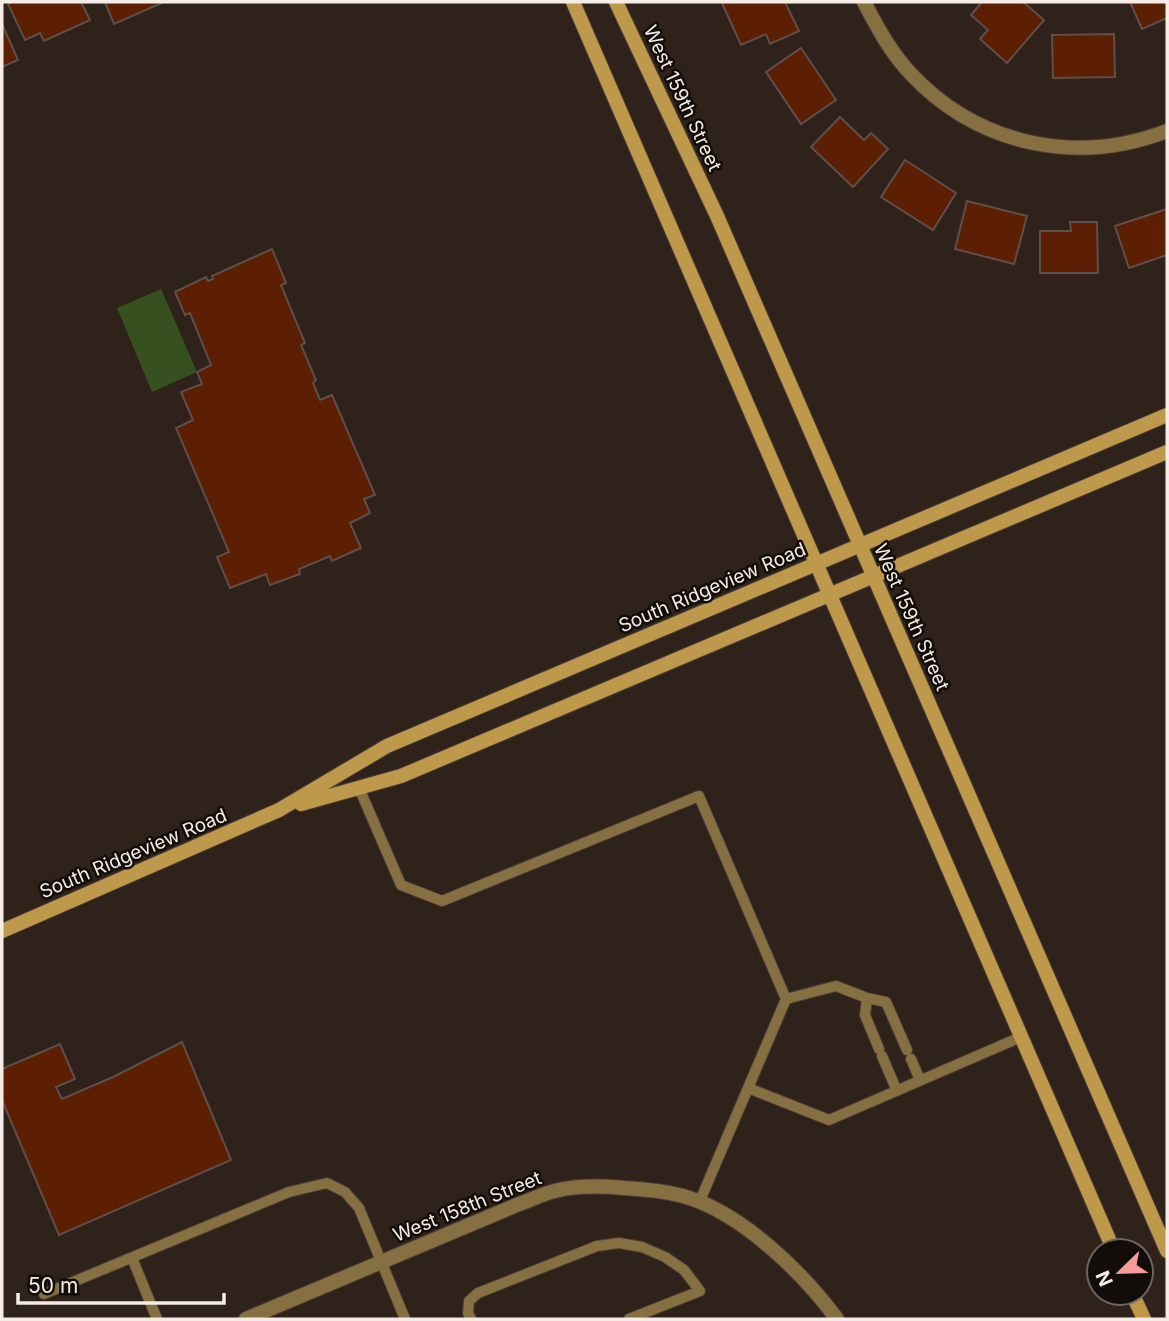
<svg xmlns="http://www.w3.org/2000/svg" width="1169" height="1321" font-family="Inter,sans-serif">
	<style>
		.green { fill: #36511f }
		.building { fill: #5c1f03; stroke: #5f4e49; stroke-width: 2 }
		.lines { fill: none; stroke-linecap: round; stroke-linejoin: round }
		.lane-casing { stroke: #4b3e38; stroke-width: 12 }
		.street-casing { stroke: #4b3e38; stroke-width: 16 }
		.secondary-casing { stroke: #4b3e38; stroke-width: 16 }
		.lane { stroke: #866f41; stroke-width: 10 }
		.street { stroke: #866f41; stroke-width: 14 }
		.secondary { stroke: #be994b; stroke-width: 14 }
		.labels { text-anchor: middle; stroke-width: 5; stroke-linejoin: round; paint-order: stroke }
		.street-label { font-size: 19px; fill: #f5ece7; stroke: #130d0a }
	</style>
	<rect width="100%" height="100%" fill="#2f221b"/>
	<path class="green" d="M161,289L197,372L152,392L117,308Z"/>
	<path class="building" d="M12,2H81L90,20L44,41L40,33L25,40L8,4Z
		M105,2H164L114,24Z
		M725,2H785L799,31L770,44L766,34L741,45L722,3Z
		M982,2H1023L1044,20L1007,63L980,39L988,30L971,15Z
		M1130,2H1167V18L1142,29Z
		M2,24L18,60L2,67Z
		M1114,34L1115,77L1053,78L1052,35Z
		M801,48L836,100L801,124L766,72Z
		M840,117L864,140L871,133L888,149L853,187L811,147Z
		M905,160L956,193L933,230L881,197Z
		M967,201L1027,216L1014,264L955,249Z
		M1167,209V255L1129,268L1115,226Z
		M1070,222H1097L1098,273H1040V231H1071Z
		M272,249L286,283L281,285L305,343L301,345L316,380L313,383L320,400L332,395L375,495L364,499L370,513L350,523L361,548L332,561L330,556L299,569L300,574L270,585L266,574L230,588L217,557L229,552L176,428L193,420L181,392L202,384L197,372L211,365L190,313L185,315L175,292L206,277L208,281L213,279L212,276Z
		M182,1042L231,1160L59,1235L2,1100V1069L60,1044L75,1079L56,1087L62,1099L113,1077Z"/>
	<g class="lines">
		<g class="lane-casing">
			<path id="lane" d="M359,788L401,885L442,901L699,796L786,999L699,1203
				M867,998L865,1015L879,1049
				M786,999L836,986L867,998L886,1002L907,1050
				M882,1056L897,1091
				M911,1059L920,1080
				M748,1088L829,1120L1021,1037
				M132,1258L157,1319
				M44,1294L289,1192L327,1183L345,1192L359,1208L405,1319
				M471,1319L468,1313L469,1301L478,1293L597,1246L619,1243L642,1247L665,1257L684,1270L700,1291L629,1319"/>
		</g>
		<g class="street-casing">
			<path id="street" d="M864,2C877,27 891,53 911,74C978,145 1076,166 1167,131
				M246,1319L519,1204C531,1200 542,1194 555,1191C576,1185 602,1186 624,1188C644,1189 664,1191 683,1196C741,1212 802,1272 837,1319"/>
		</g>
		<g class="secondary-casing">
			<path id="secondary" d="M573,2L1114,1251
				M616,2L717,216L1167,1251
				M301,804L401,776L1167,452
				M2,931L279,810L387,746L1167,415
				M1132,1293L1144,1319"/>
		</g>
		<use href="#lane" class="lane"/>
		<use href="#street" class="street"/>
		<use href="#secondary" class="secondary"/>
	</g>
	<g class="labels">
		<g class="street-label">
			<text transform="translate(683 98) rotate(65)" y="7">West 159th Street</text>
			<text transform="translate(712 587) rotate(-23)" y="7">South Ridgeview Road</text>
			<text transform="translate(912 617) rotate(66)" y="7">West 159th Street</text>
			<text transform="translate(133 853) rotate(-23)" y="7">South Ridgeview Road</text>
			<text transform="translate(467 1206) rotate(-22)" y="7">West 158th Street</text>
		</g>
	</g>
	<rect width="1169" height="1321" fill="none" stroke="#f5ece7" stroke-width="7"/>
	<g transform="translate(1120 1272) rotate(247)"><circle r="33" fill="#130d0a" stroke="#6d6662" stroke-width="2"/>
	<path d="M0-5L12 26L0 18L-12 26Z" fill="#f59b9a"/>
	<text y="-10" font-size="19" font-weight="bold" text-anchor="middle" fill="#f5ece7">N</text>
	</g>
	<path d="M18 1293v10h206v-10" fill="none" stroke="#f5ece7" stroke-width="3.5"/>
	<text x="28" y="1293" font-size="21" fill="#f5ece7" stroke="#130d0a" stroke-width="5" paint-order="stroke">50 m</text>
</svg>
